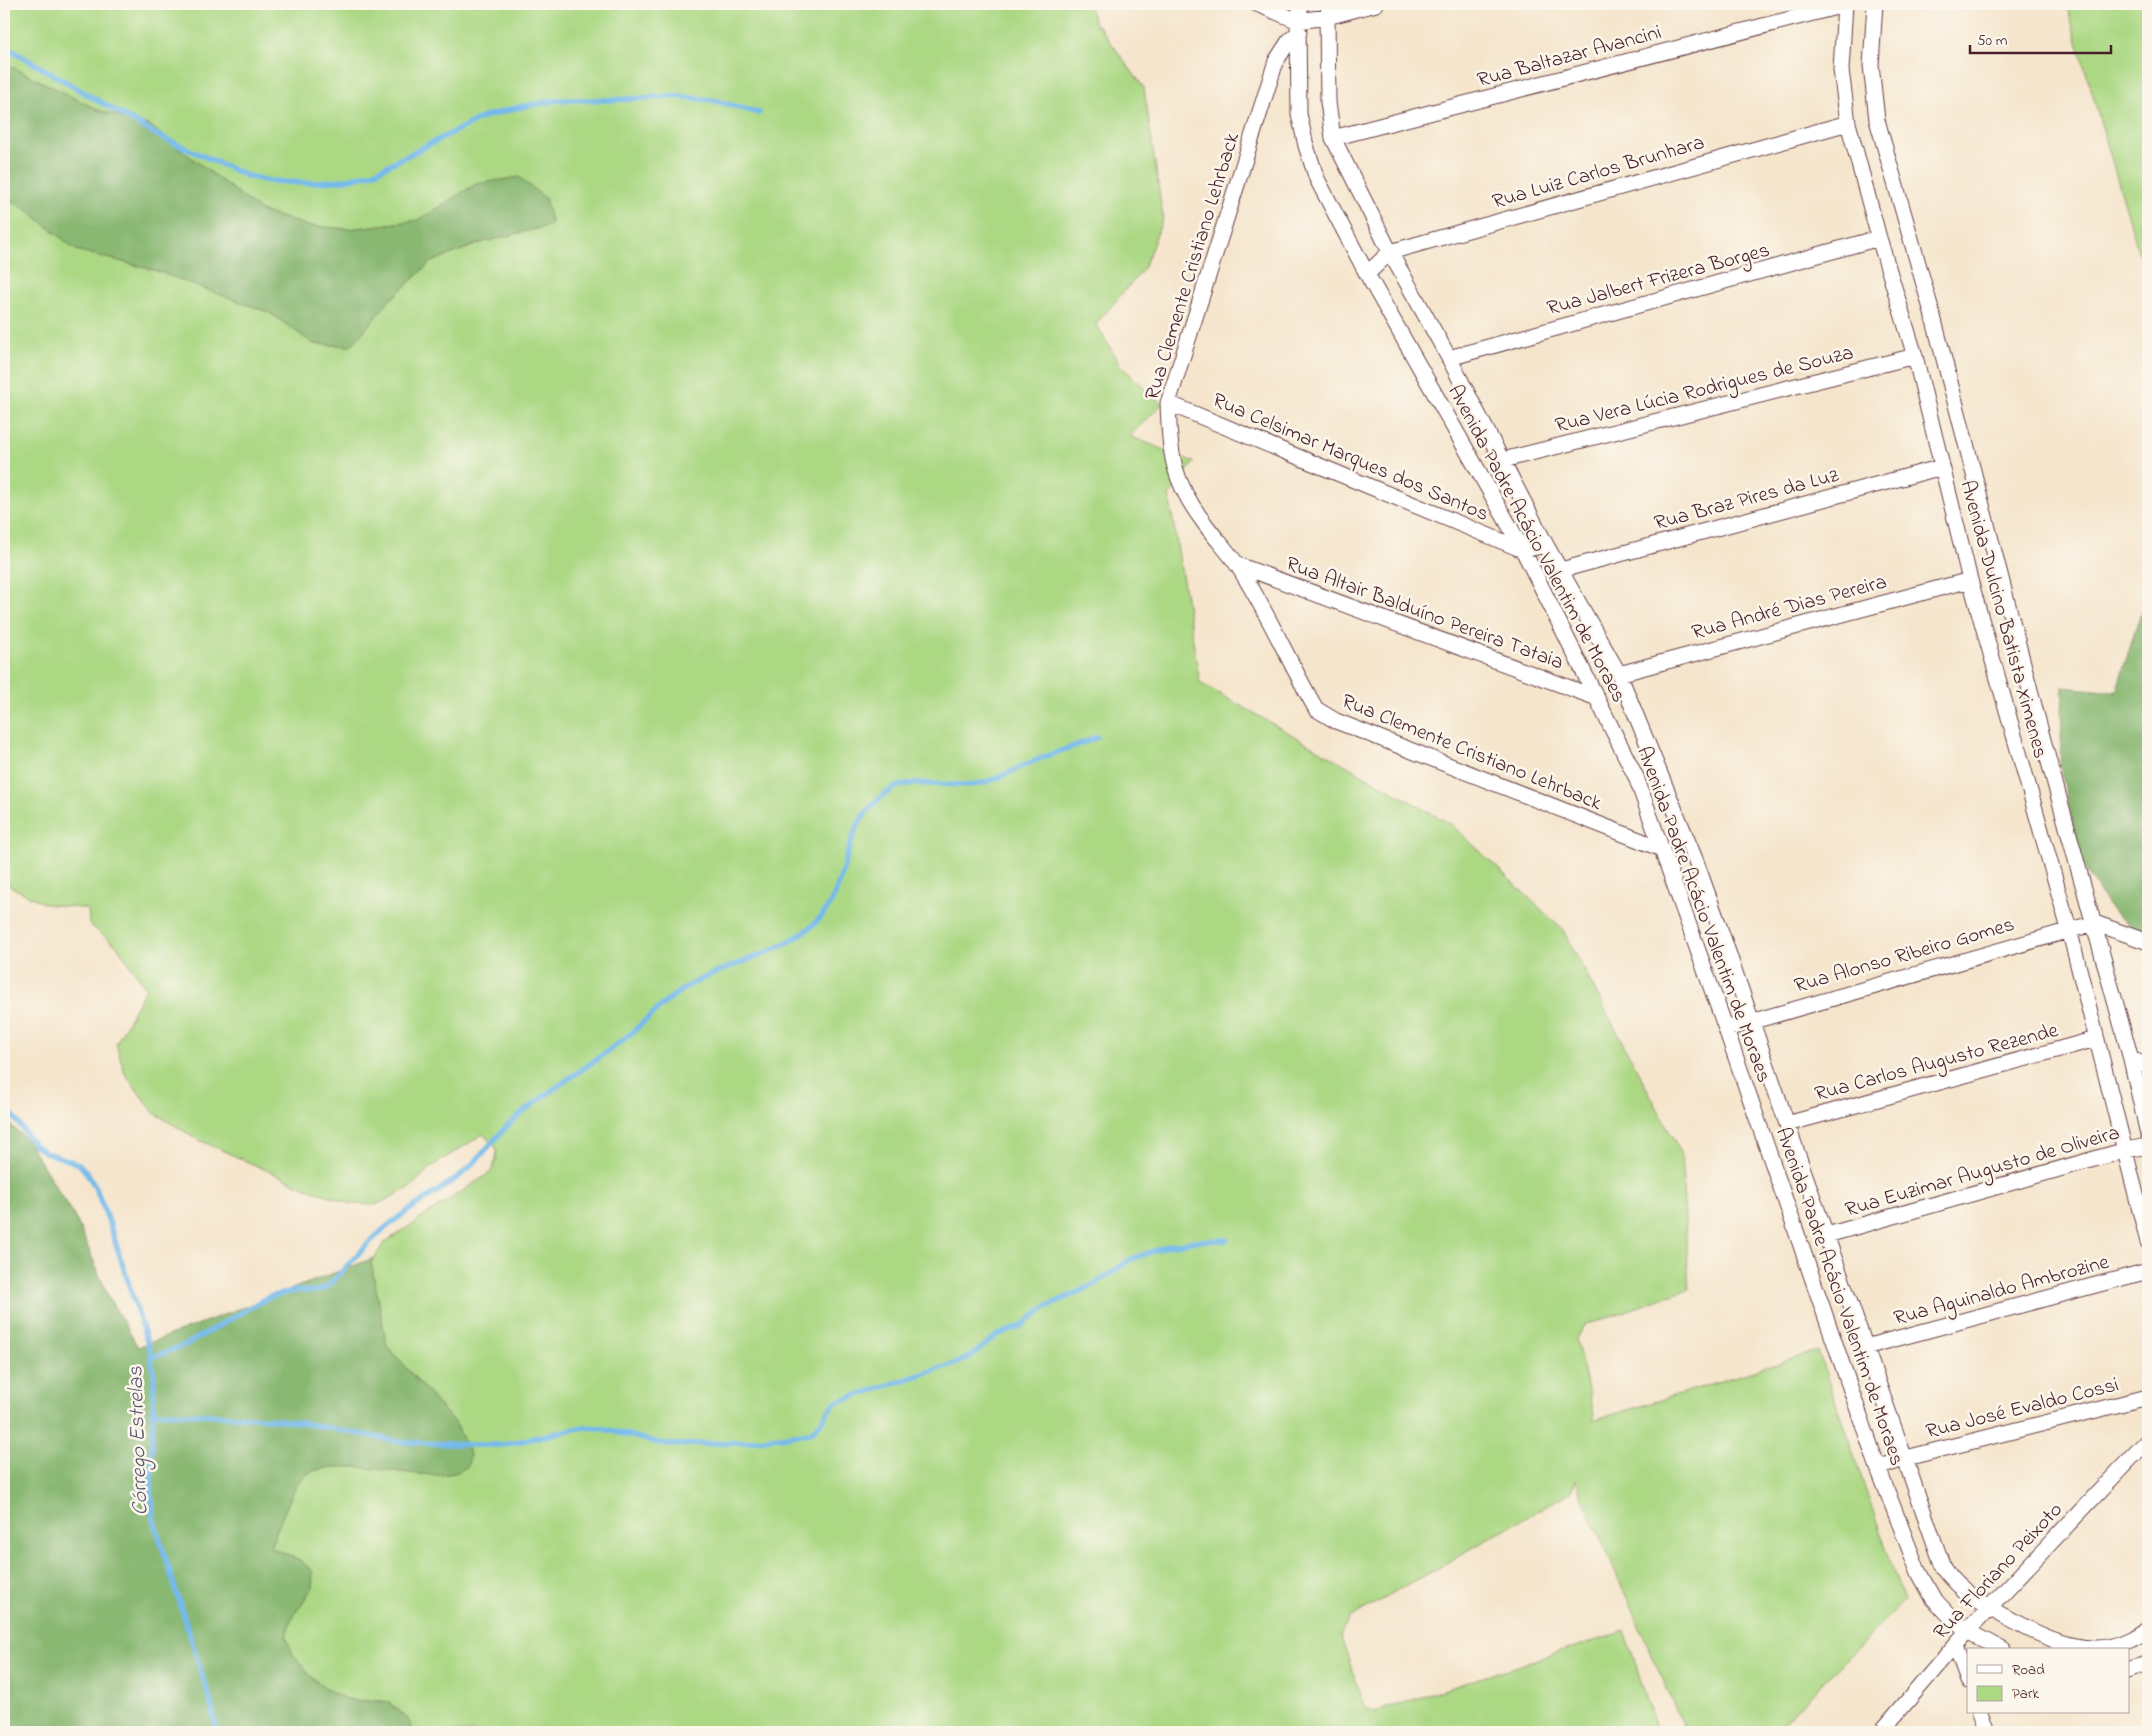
<svg xmlns="http://www.w3.org/2000/svg" width="2152" height="1736" font-family="'Indie Flower',sans-serif">
	<style>
		.green { fill: #acd884; stroke: #7b7c58 }
		.forest { fill: #89b872; stroke: #6a6c4e }
		.lines { fill: none; stroke-linecap: round; stroke-linejoin: round }
		.stream { stroke: #75baeb; stroke-width: 5.5 }
		.street-casing { stroke: #643d43; stroke-width: 17 }
		.street { stroke: #fff; stroke-width: 15 }
		.labels { text-anchor: middle; stroke-width: 5; stroke-linejoin: round; paint-order: stroke }
		.street-label { font-size: 21px; fill: #4a1f2b; stroke: #fbf7ec }
		.water-label { font-size: 22px; font-style: italic; fill: #59556e; stroke: #fbf7ec }
	</style>
	<rect width="100%" height="100%" fill="#fbf7ec"/>
	<filter id="ink" filterUnits="userSpaceOnUse"><feTurbulence type="fractalNoise" baseFrequency=".02" numOctaves="2"/><feDisplacementMap in="SourceGraphic" scale="10" xChannelSelector="R" yChannelSelector="G"/><feConvolveMatrix kernelMatrix="1 2 1 2 8 2 1 2 1" color-interpolation-filters="sRGB"/></filter>
	<filter id="wash" filterUnits="userSpaceOnUse"><feTurbulence type="fractalNoise" baseFrequency=".0096" numOctaves="4" result="noise"/><feDisplacementMap in="SourceGraphic" scale="20" xChannelSelector="R" yChannelSelector="G"/><feGaussianBlur stdDeviation="1.12" result="paint"/><feColorMatrix in="noise" values="0 0 0 0 0 0 0 0 0 0 0 0 0 0 0 0 0 1.4 0 .05"/><feComposite in="paint" operator="in"/></filter>
	<g filter="url(#wash)">
		<rect width="100%" height="100%" fill="#f5e5cc"/>
		<path class="green" d="M4,4H1088L1096,26L1098,25L1144,88L1163,218L1144,268L1096,324L1121,366L1162,404L1130,436L1194,462L1169,496L1200,683L1452,825L1563,930L1681,1153L1689,1289L1583,1326L1576,1339L1594,1414L1592,1421L1818,1351L1904,1601L1774,1732H1686L1575,1480L1571,1492L1351,1617L1340,1635L1365,1707L1375,1712L1625,1631L1657,1732H412C409,1719 401,1710 389,1703C378,1697 359,1703 347,1699C325,1692 290,1662 286,1638C284,1624 298,1607 307,1598L300,1560L270,1547C277,1532 291,1492 300,1480C326,1449 419,1483 454,1473C459,1472 464,1468 468,1466L457,1426L387,1346L371,1263L384,1243L491,1172L496,1160L497,1149L483,1134L431,1167L411,1187L376,1205L352,1204L304,1187L199,1140L154,1113L125,1074L116,1044L146,988L117,946L89,924L88,909L45,904L4,883V197L29,211L76,250L154,270L270,313L314,344L351,346L389,301L431,262L483,242L552,225L545,198L476,184L419,220L350,229L309,226L261,211L150,126L98,110L4,63Z
			M2066,4H2148V284L2069,14Z"/>
		<path class="forest" d="M4,63L98,110L150,126L261,211L309,226L350,229L419,220L476,184L519,177L545,198L552,225L483,242L431,262L389,301L351,346L314,344L270,313L154,270L76,250L29,211L4,197Z
			M2148,590V939L2111,910L2082,864L2060,766L2063,687L2116,692Z
			M4,1119L27,1140L77,1221L108,1296L138,1347L374,1258L371,1263L387,1346L457,1426L470,1455L468,1466C464,1468 459,1472 454,1473C419,1483 326,1449 300,1480C292,1491 276,1532 270,1547L300,1560L313,1572L312,1588L291,1620L286,1637L293,1655L315,1681L333,1693L349,1700L388,1702L409,1720L412,1732H4Z"/>
		<g class="lines">
			<path class="stream" d="M4,46L157,135L247,176L269,181L305,183L345,180L373,173L483,117L520,107L558,100H614L673,96L713,100L759,113
				M4,1103L34,1145L45,1152L79,1164L86,1172L95,1186L109,1222L150,1351L154,1376L151,1483L153,1518L210,1700L217,1732
				M151,1358L187,1344L269,1297L294,1291H317L327,1287C350,1264 371,1237 398,1218C419,1202 442,1190 463,1173C482,1157 496,1135 515,1119C547,1091 585,1069 619,1043C639,1028 656,1009 676,994C717,964 774,959 813,925C857,887 832,824 894,788C911,778 955,788 977,784C997,781 1014,769 1032,762C1054,752 1075,747 1097,737
				M153,1412L252,1417L298,1422L401,1442L473,1445H503L584,1427L601,1428L658,1443L678,1445L743,1442L809,1433C819,1429 827,1410 836,1402L960,1362L974,1354L997,1335L1020,1327L1044,1308L1095,1284L1131,1259L1168,1246L1195,1241L1227,1240"/>
		</g>
	</g>
	<g filter="url(#ink)">
		<g class="lines">
			<g class="street-casing">
				<path id="street" d="M1257,4L1298,21L1327,17L1376,4
					M1301,4L1298,21L1299,114L1306,146L1317,179L1367,274L1523,550L1636,777L1726,1029L1878,1468L1918,1571L1933,1598L1948,1614L1967,1631L2003,1650
					M1330,4L1327,17L1328,102L1333,138L1390,252L1449,358L1546,545L1619,674L1695,859L1717,920L1787,1124L1943,1567C1960,1592 1986,1607 2013,1621C2047,1639 2090,1660 2129,1640C2136,1637 2143,1634 2148,1628
					M1845,4L1841,70L1848,123L1879,238L1915,356L1970,580L2069,929L2148,1242
					M1875,4L1871,65L1877,120L1931,309L2043,740L2131,1059L2148,1134
					M1299,32L1289,41L1276,61L1168,403C1170,455 1172,481 1205,524C1215,538 1228,551 1238,566C1267,611 1289,662 1316,709L1336,721L1662,849
					M1333,138L1844,5
					M1367,274L1390,252L1848,123
					M1449,358L1879,238
					M1168,403L1523,550L1546,545
					M1503,460L1915,356
					M1238,565L1597,698
					M1561,570L1942,467
					M1619,674L1970,580
					M1726,1029L2095,923L2148,942
					M2131,1059L2148,1066
					M1787,1124L2096,1039
					M1827,1235L2126,1150L2148,1146
					M1865,1347L2148,1271
					M1878,1468L1906,1458L2148,1397
					M1955,1645L1968,1681
					M2128,1671L2148,1663
					M1980,1712L1987,1732
					M1881,1732L1967,1631L2148,1440"/>
			</g>
			<use href="#street" class="street"/>
		</g>
	</g>
	<g class="labels">
		<g class="street-label">
			<text transform="translate(1569 55) rotate(-15)" y="7">Rua Baltazar Avancini</text>
			<text transform="translate(1598 171) rotate(-16)" y="7">Rua Luiz Carlos Brunhara</text>
			<text transform="translate(1191 266) rotate(-73)" y="7">Rua Clemente Cristiano Lehrback</text>
			<text transform="translate(1658 278) rotate(-15)" y="7">Rua Jalbert Frizera Borges</text>
			<text transform="translate(1704 388) rotate(-14)" y="7">Rua Vera Lúcia Rodrigues de Souza</text>
			<text transform="translate(1351 456) rotate(23)" y="7">Rua Celsimar Marques dos Santos</text>
			<text transform="translate(1746 498) rotate(-15)" y="7">Rua Braz Pires da Luz</text>
			<text transform="translate(1538 543) rotate(62)" y="7">Avenida Padre Acácio Valentim de Moraes</text>
			<text transform="translate(1789 606) rotate(-15)" y="7">Rua André Dias Pereira</text>
			<text transform="translate(1425 612) rotate(20)" y="7">Rua Altair Balduíno Pereira Tataia</text>
			<text transform="translate(2005 619) rotate(75)" y="7">Avenida Dulcino Batista Ximenes</text>
			<text transform="translate(1472 751) rotate(22)" y="7">Rua Clemente Cristiano Lehrback</text>
			<text transform="translate(1705 914) rotate(70)" y="7">Avenida Padre Acácio Valentim de Moraes</text>
			<text transform="translate(1904 954) rotate(-16)" y="7">Rua Alonso Ribeiro Gomes</text>
			<text transform="translate(1936 1061) rotate(-15)" y="7">Rua Carlos Augusto Rezende</text>
			<text transform="translate(1982 1170) rotate(-16)" y="7">Rua Euzimar Augusto de Oliveira</text>
			<text transform="translate(2001 1289) rotate(-15)" y="7">Rua Aguinaldo Ambrozine</text>
			<text transform="translate(1841 1296) rotate(71)" y="7">Avenida Padre Acácio Valentim de Moraes</text>
			<text transform="translate(2022 1407) rotate(-14)" y="7">Rua José Evaldo Cossi</text>
			<text transform="translate(1997 1570) rotate(-47)" y="7">Rua Floriano Peixoto</text>
		</g>
		<g class="water-label">
			<text transform="translate(136 1441) rotate(-92)" y="8">Córrego Estrelas</text>
		</g>
	</g>
	<rect width="2152" height="1736" fill="none" stroke="#fbf7ec" stroke-width="20"/>
	<rect x="1967" y="1648" width="162" height="65" fill="#fbf7ec" stroke="#b4a19f"/>
	<rect x="1977" y="1665" width="25" height="8" fill="#ffffff" stroke="#b4a19f"/>
	<text x="2012" y="1674" font-size="15" fill="#4a1f2b">Road</text>
	<rect x="1977" y="1686" width="25" height="15" fill="#acd884" stroke="#b4a19f"/>
	<text x="2012" y="1698" font-size="15" fill="#4a1f2b">Park</text>
	<path d="M1970 45v8h141v-8" fill="none" stroke="#4a1f2b" stroke-width="2.5"/>
	<text x="1977" y="45" font-size="15" fill="#4a1f2b" stroke="#fbf7ec" stroke-width="4" paint-order="stroke">50 m</text>
</svg>
